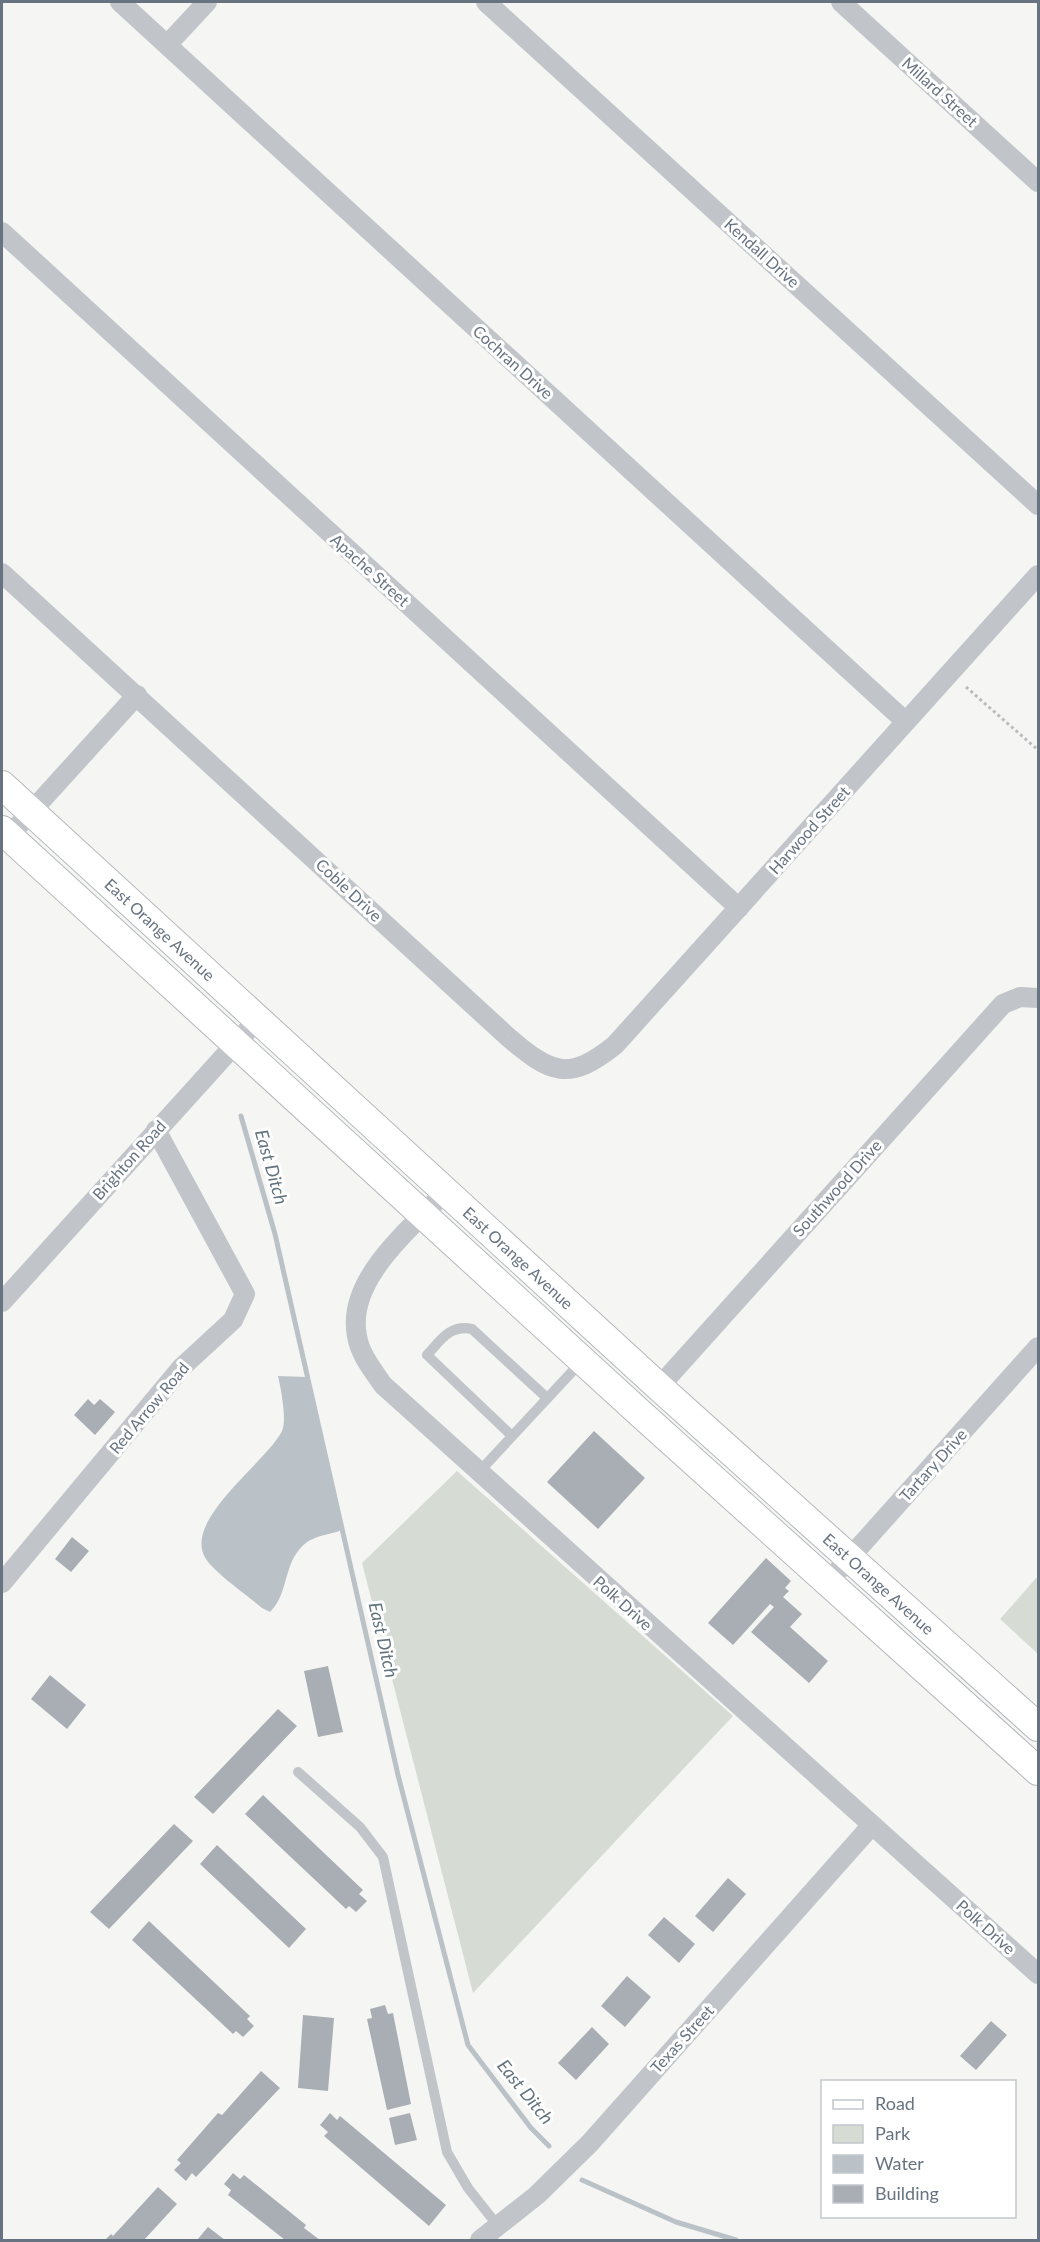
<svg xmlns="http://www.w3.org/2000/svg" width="1040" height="2242" font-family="Lato,sans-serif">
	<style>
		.green { fill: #d6dcd4 }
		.water { fill: #bac2c7 }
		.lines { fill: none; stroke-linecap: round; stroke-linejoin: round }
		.stream { stroke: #bac2c7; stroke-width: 5 }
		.building { fill: #a8aeb4 }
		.secondary-casing { stroke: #b4b8bc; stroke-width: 30 }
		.path { stroke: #b9bbbe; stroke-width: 3; stroke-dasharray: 3 3; stroke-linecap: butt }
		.lane { stroke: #c1c4c8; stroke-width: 10 }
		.street { stroke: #c1c4c8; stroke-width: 20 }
		.secondary { stroke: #fff; stroke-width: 28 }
		.labels { text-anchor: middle; stroke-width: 6; stroke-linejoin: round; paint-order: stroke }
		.street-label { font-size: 16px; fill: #677381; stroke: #fff }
		.water-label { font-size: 18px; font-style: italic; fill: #63737d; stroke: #fff }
	</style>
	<rect width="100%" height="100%" fill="#f5f6f3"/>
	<path class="green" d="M457,1471L733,1716L473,1993L362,1563Z
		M1038,1576V1654L1000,1619Z"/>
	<path class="water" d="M278,1376L307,1377L342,1530C332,1534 315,1536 307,1542C282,1561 290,1593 270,1612L262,1608C248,1596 215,1573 206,1559C181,1521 266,1463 282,1431C287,1420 281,1389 278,1376Z"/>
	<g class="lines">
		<path class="stream" d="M241,1116L275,1234L398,1775L468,2045L531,2128L549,2146
			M582,2180L676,2222L736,2240"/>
	</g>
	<path class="building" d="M88,1399L94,1405L100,1399L115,1412L95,1435L74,1415Z
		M594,1431L645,1478L598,1529L547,1482Z
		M72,1537L89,1551L71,1572L55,1559Z
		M766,1558L791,1581L785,1588L789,1591L783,1597L802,1614L790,1627L828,1661L809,1683L751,1632L774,1607L770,1604L733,1645L708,1623Z
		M328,1666L343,1732L318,1737L304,1671Z
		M50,1675L86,1705L67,1729L31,1699Z
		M278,1709L297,1726L213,1814L194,1797Z
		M263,1795L363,1890L359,1894L367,1901L356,1912L349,1906L346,1909L245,1814Z
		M174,1824L193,1841L109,1929L90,1912Z
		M217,1845L306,1929L289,1948L200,1864Z
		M728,1878L746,1894L713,1932L695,1916Z
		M664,1917L695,1944L679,1963L648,1935Z
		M149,1921L250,2016L247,2019L254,2026L243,2037L236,2031L233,2034L132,1940Z
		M627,1976L651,1997L625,2027L601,2006Z
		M385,2005L388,2014L393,2013L411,2104L387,2110L367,2019L372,2018L370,2009Z
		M303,2015L334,2018L328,2091L298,2088Z
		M991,2021L1007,2035L976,2070L960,2056Z
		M592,2027L609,2044L576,2080L558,2063Z
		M261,2071L280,2088L196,2177L192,2173L186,2181L174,2170L181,2163L177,2160L218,2113L222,2115Z
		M330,2113L337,2120L340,2116L446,2205L429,2226L324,2136L328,2132L320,2125Z
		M410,2113L417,2140L395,2145L389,2118Z
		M233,2173L240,2179L244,2175L306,2225L304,2228L320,2240H285L228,2195L231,2190L224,2184Z
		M158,2187L177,2204L144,2240H105L111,2234L113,2236Z
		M208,2227L225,2240H197Z"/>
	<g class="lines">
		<g class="secondary-casing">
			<g id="secondary">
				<path id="s1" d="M2,785L659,1387L1038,1727"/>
				<path d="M2,830L641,1414L1038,1771"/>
			</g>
		</g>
		<path class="path" d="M966,687L1038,750"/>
		<path class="lane" d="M512,1436L427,1355C440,1341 450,1324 472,1329L547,1398
			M478,1473L582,1361
			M298,1772L360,1827L383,1857L447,2152L468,2188L498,2226"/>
		<path class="street" d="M120,2L906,722
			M486,2L1038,505
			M841,2L1038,182
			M167,45L207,2
			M2,232L739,908
			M2,573L508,1037C551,1074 569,1082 615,1045L1038,575
			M9,836L137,695
			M445,1192C410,1230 346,1279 357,1336C360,1355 373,1370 383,1385L1038,1974
			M2,1302L257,1020
			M659,1387L1003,1004L1020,997L1038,998
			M828,1582L1038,1347
			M2,1583L182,1367L233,1320L245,1294L156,1130
			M480,2240L537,2195L590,2143L872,1825"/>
		<use href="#secondary" class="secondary"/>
	</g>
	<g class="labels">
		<g class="street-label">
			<text transform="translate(940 92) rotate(42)" y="6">Millard Street</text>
			<text transform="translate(762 253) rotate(42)" y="6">Kendall Drive</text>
			<text transform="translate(513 362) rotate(42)" y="6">Cochran Drive</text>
			<text transform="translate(370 570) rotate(42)" y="6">Apache Street</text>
			<text transform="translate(809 830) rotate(-48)" y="6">Harwood Street</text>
			<text transform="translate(349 890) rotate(43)" y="6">Coble Drive</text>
			<text dy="6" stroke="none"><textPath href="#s1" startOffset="214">East Orange Avenue</textPath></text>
			<text transform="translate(129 1160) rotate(-48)" y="6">Brighton Road</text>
			<text transform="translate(837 1188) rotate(-48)" y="6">Southwood Drive</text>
			<text dy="6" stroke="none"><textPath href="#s1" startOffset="700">East Orange Avenue</textPath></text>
			<text transform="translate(149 1408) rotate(-50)" y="6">Red Arrow Road</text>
			<text transform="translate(933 1465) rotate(-48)" y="6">Tartary Drive</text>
			<text dy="6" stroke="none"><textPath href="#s1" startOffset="1186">East Orange Avenue</textPath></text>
			<text transform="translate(623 1603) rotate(42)" y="6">Polk Drive</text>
			<text transform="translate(986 1927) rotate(42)" y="6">Polk Drive</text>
			<text transform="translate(682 2039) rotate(-48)" y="6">Texas Street</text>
		</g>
		<g class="water-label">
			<text transform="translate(271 1167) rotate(74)" y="6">East Ditch</text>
			<text transform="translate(383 1640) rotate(77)" y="6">East Ditch</text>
			<text transform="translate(525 2092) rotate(51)" y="6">East Ditch</text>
		</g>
	</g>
	<rect width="1040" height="2242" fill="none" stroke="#677381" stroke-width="6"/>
	<rect x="821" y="2080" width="195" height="138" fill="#ffffff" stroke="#c2c7cd" stroke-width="1.5"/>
	<rect x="833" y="2100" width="30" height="9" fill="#ffffff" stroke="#c2c7cd" stroke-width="1.5"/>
	<text x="875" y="2110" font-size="18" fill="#677381">Road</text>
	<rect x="833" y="2125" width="30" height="18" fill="#d6dcd4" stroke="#c2c7cd" stroke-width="1.5"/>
	<text x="875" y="2140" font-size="18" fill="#677381">Park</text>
	<rect x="833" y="2155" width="30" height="18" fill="#bac2c7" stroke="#c2c7cd" stroke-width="1.5"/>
	<text x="875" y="2170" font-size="18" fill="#677381">Water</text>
	<rect x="833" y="2185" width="30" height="18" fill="#a8aeb4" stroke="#c2c7cd" stroke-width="1.5"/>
	<text x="875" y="2200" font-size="18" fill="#677381">Building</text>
</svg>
